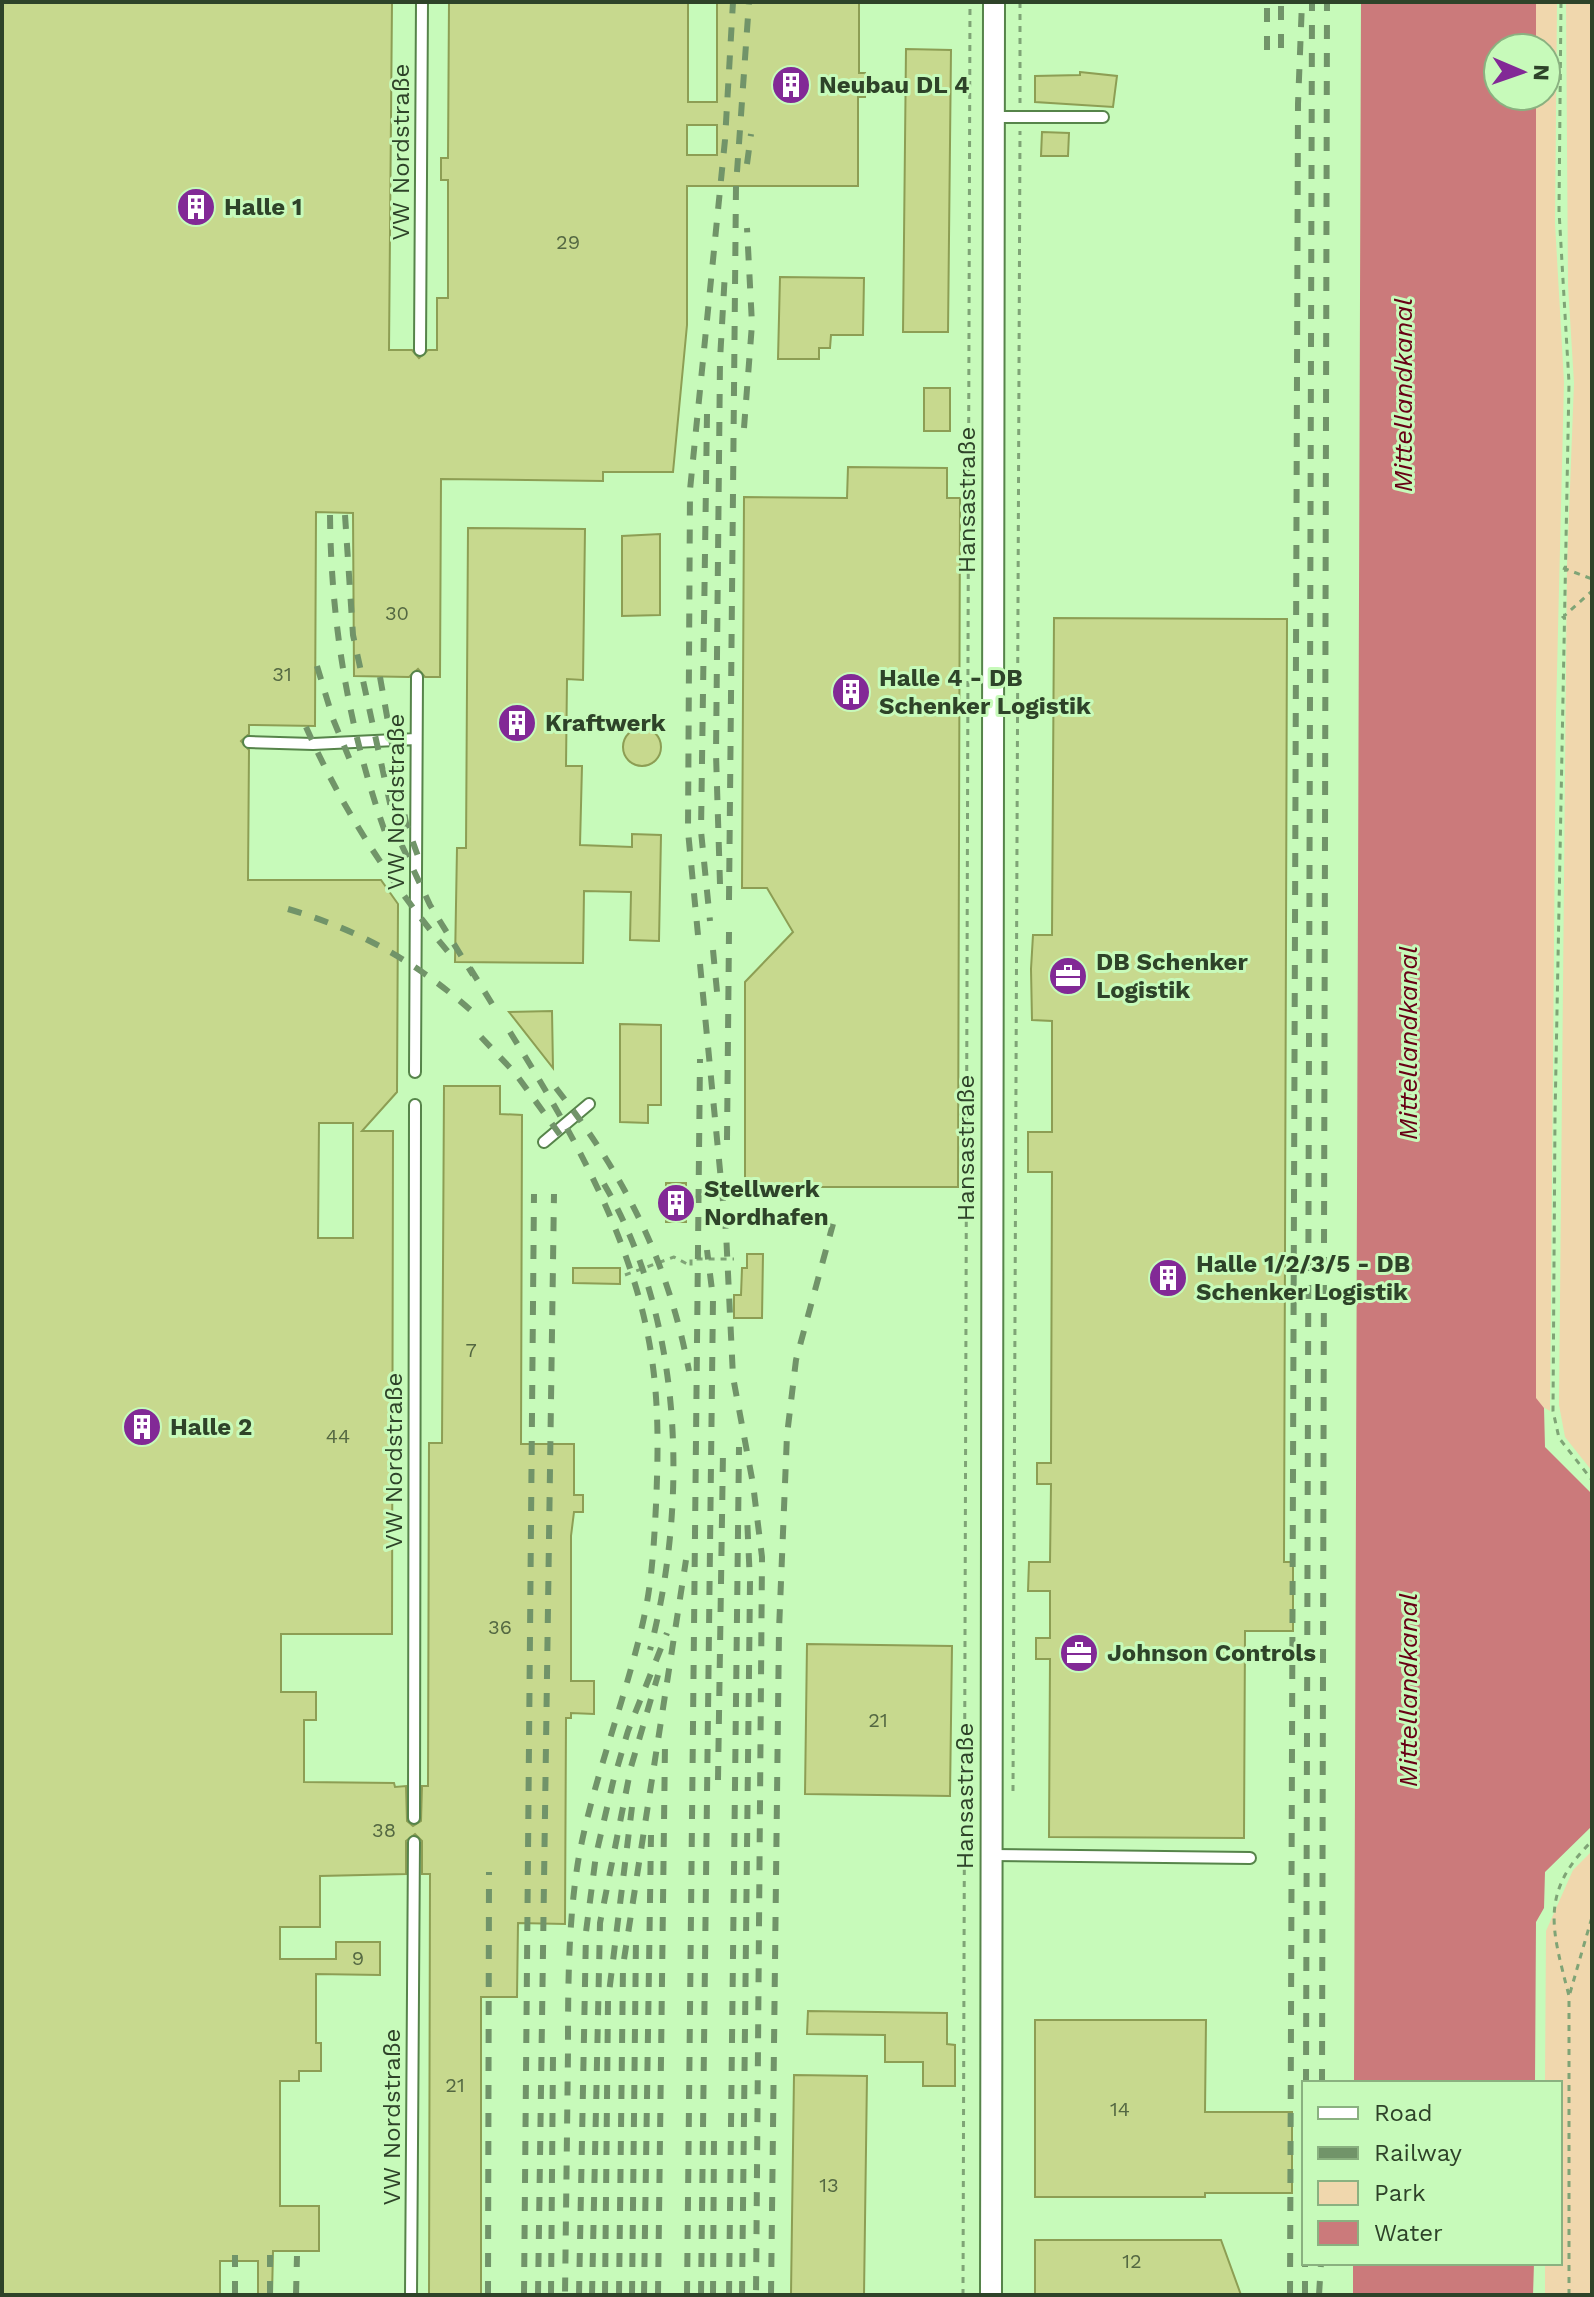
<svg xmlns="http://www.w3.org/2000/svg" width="1594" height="2297" font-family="'Work Sans',sans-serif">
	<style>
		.green { fill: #f0d7ad }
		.water { fill: #cb7a7b }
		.building { fill: #c7d98e; stroke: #8d9e54; stroke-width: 2; fill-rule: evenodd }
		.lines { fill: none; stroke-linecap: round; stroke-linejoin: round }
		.service-casing { stroke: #56844a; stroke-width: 14 }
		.minor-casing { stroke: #56844a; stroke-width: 24 }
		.path { stroke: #7fa476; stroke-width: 3; stroke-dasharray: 6 6; stroke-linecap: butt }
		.service { stroke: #fff; stroke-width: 10 }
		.minor { stroke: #fff; stroke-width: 20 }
		.rail { stroke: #719469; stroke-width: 6; stroke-dasharray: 14 14; stroke-linecap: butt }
		.labels { text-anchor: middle; stroke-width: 6; stroke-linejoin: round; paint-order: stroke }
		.number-label { font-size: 20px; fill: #546842 }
		.poi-label { font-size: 24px; font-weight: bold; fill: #2e4329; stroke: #c7faba; text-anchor: start }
		.street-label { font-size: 24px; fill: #2e4329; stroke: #c7faba }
		.water-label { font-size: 26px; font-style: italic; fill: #670015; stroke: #c7faba }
	</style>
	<rect width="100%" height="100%" fill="#c7faba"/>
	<path class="green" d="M1536,2H1557L1555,223L1564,382L1556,713L1550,1411L1539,1405L1536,1398V96H1546V48H1536Z
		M1566,2H1592V1471L1565,1437L1559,1405L1567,566L1574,383L1568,285Z
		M1592,1851V2295H1545V2263H1560V2083H1545L1546,1931L1573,1870Z"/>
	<path class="water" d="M1361,2H1536V48H1498V96H1536V1398L1544,1408L1545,1447L1592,1494V1826L1545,1872L1544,1908L1536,1922L1535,2083H1354Z
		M1353,2263H1534L1533,2295H1353Z"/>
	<path class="building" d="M2,2H392L389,350H412L419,358L428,350H437V298H448V180H441V158H448L449,2H688V102H717V2H859V73H865V97H858V186H687V325L673,472H603V481L441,479L440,677H425L418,669L409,677L354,676L353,513L316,512L315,726L249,725V734L241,741L249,750L248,880H381L398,904L397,1092L362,1131H393L392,1634H281V1692H316V1720H304V1782L394,1783L395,1787L406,1786L407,1821L413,1826L421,1821L422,1786H428L429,1443H442L444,1086H500V1114L522,1115L521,1444H574V1495H583V1512H574L571,1536V1681H594V1714L571,1713V1718H566L565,1924L518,1923L517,1997H481V2295H429L430,1874H422V1841L415,1834L406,1841V1874L320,1876V1927H280V1959H336V1942H380V1975L316,1974V2043H321V2071H299V2081H280V2206H319V2251H273L272,2295H258V2261H220V2295H2ZM687,125H717V155H687ZM319,1123H353V1238H318Z
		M906,49L951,50L948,332H903Z
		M1080,72L1117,76L1113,107L1035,102V76L1080,75Z
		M1042,132L1069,133L1068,156H1041Z
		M780,277L864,278L863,335H831L830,348H819V359H778Z
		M924,388H950V431H924Z
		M848,467L947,468V498H960L958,1187H745V982L793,932L767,888H742L744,497L847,498Z
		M468,528L585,529L583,680L567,679L566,766H582L580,845L632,847V834L661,835L659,941L630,940L631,892L584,891L583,963L455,962L457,848H466Z
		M660,534V615L622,616V536Z
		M1054,618L1287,619L1284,1562H1293V1631H1245L1244,1838L1049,1837L1050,1659H1036V1638H1050V1591H1028L1029,1562H1050L1051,1484H1037V1463H1051L1052,1172H1028V1132H1052V1021L1032,1020L1031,969L1033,935H1052Z
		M623 747a19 19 0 1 1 38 0a19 19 0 1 1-38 0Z
		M552,1011L553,1068L509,1012Z
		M620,1024L661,1025V1105H648V1123L620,1122Z
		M666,1183H686V1222H666Z
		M747,1254H763L762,1318H734V1295H741L742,1268H747Z
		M573,1268H620V1284L573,1283Z
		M807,1644L952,1646L950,1796L805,1794Z
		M808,2011L947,2013V2044L955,2045V2086H923V2062H885V2035L807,2034Z
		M1035,2020H1206L1205,2112H1292V2193H1205V2197H1035Z
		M794,2075L867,2076L864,2295L791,2294Z
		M1035,2240H1221L1241,2295H1035Z"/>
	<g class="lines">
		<g class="service-casing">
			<path id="service" d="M994,117H1103
				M420,350L422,2
				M249,742L313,744L416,739
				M415,1072L417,677
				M544,1142L589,1104
				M414,1818L415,1105
				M991,1855L1250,1858
				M411,2295L414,1842"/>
		</g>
		<g class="minor-casing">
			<path id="minor" d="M991,2295L994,2"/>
		</g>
		<path class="path" d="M1020,2V103
			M1561,2L1559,211L1569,383L1555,1117L1553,1411L1559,1438L1592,1480
			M1563,568L1592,579
			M1562,618L1592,591
			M625,1275L674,1257L691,1266V1259H734
			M1013,1791L1020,131
			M1570,1993L1592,1917
			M963,2295L970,2
			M1569,2295V1996C1552,1929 1539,1893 1592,1841"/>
		<use href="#service" class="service"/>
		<use href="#minor" class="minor"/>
		<path class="rail" d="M1281,48V2
			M1267,50V2
			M747,164L751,134
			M707,414L701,831L710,921
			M744,428L752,324L747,228
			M330,515C331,628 350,737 389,843
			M345,515L353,635L397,835L430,905L473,975
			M317,666L333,719L354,770
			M380,677L406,823L419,859
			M306,727C343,811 390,882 449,953
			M720,884L716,754L720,360L725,272
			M729,900L736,186L749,2
			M288,909C360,930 420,964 476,1015
			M698,935L688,831L690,490L725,140L733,2
			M713,950L718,1002
			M700,964L726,1232L733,1377L753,1484L762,1557L756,2295
			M470,968L497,1012
			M510,1032C573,1133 638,1247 653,1367C659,1413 658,1459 656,1505C654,1544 652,1583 643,1622C625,1701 594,1777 579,1856C568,1920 568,1988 568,2052C567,2133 566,2214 565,2295
			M481,1037L515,1073L563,1139
			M556,1088C625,1176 668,1261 689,1371
			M727,1140L729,932
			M604,1184C683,1319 689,1500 650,1650
			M718,1780L723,1452
			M1306,2083L1312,2
			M1322,2083L1327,2
			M235,2295V2255
			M270,2295V2255
			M296,2295L297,2256
			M488,2295L489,1872
			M524,2295L534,1194
			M538,2295L554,1194
			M551,2295L553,2055
			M579,2295L586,1932L596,1855L613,1782L628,1731L667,1633
			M592,2295L600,1923L631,1767L658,1675
			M605,2295L608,2001L632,1807
			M619,2295L623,1966L686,1560
			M632,2295L636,1938
			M644,2295L651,1835
			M658,2295L665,1745
			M687,2295L700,1059
			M701,2295L713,1298L707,1250
			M713,2295L714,2136
			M729,2295L739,1447
			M742,2295L750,1582L747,1516
			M771,2295L779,1630L787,1435L796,1360L833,1224
			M1290,2295L1298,104L1302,2
			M1305,2295V2263
			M1319,2295L1321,2263"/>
	</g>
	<defs>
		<g id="building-disc" transform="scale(2)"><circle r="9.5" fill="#822996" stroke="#c7faba"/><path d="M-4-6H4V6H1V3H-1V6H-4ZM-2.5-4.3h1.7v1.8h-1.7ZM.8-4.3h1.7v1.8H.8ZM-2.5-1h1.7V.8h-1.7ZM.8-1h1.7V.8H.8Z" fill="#fff"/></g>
		<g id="office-disc" transform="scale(2)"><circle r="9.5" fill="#822996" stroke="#c7faba"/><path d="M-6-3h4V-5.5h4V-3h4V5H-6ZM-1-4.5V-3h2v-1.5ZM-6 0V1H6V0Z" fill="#fff"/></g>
	</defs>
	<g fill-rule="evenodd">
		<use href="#building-disc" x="791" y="85"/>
		<use href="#building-disc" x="196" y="207"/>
		<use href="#building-disc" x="851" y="692"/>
		<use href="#building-disc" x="517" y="723"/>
		<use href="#office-disc" x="1068" y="976"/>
		<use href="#building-disc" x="676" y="1203"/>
		<use href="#building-disc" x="1168" y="1278"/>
		<use href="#building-disc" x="142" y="1427"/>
		<use href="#office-disc" x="1079" y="1653"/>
	</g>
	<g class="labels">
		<g class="number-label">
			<text x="568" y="249">29</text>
			<text x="397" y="620">30</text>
			<text x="282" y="681">31</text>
			<text x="471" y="1357">7</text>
			<text x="338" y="1443">44</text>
			<text x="500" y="1634">36</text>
			<text x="878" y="1727">21</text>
			<text x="384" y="1837">38</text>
			<text x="358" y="1965">9</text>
			<text x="455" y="2092">21</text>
			<text x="1120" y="2116">14</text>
			<text x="829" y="2192">13</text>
			<text x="1132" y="2268">12</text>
		</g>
		<g class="poi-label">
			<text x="819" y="93">Neubau DL 4</text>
			<text x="224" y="215">Halle 1</text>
			<text x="879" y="686">Halle 4 - DB<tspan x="879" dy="28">Schenker Logistik</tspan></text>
			<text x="545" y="731">Kraftwerk</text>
			<text x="1096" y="970">DB Schenker<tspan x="1096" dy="28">Logistik</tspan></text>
			<text x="704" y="1197">Stellwerk<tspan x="704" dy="28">Nordhafen</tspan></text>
			<text x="1196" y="1272">Halle 1/2/3/5 - DB<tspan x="1196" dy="28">Schenker Logistik</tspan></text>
			<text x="170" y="1435">Halle 2</text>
			<text x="1107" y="1661">Johnson Controls</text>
		</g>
		<g class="street-label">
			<text transform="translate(401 152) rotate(-90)" y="8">VW Nordstraße</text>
			<text transform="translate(967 500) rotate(-90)" y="8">Hansastraße</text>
			<text transform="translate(396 802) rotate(-90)" y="8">VW Nordstraße</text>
			<text transform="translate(966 1148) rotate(-90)" y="8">Hansastraße</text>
			<text transform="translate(394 1461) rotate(-90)" y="8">VW Nordstraße</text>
			<text transform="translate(965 1796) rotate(-90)" y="8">Hansastraße</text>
			<text transform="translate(392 2117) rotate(-90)" y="8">VW Nordstraße</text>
		</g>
		<g class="water-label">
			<text transform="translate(1403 395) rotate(-90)" y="9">Mittellandkanal</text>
			<text transform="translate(1408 1043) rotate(-90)" y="9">Mittellandkanal</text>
			<text transform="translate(1408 1690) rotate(-90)" y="9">Mittellandkanal</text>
		</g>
	</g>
	<rect width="1594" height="2297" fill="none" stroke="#2e4329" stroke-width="8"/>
	<rect x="1302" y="2081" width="260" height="184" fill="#c7faba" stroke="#8ab180" stroke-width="2"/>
	<rect x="1318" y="2107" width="40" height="12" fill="#ffffff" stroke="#8ab180" stroke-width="2"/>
	<text x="1374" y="2121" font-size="24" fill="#2e4329">Road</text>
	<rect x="1318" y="2147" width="40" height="12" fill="#719469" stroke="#8ab180" stroke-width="2"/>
	<text x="1374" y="2161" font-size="24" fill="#2e4329">Railway</text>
	<rect x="1318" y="2181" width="40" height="24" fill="#f0d7ad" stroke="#8ab180" stroke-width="2"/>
	<text x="1374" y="2201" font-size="24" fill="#2e4329">Park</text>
	<rect x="1318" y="2221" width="40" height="24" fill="#cb7a7b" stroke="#8ab180" stroke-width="2"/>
	<text x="1374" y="2241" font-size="24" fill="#2e4329">Water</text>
	<g transform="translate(1522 72) rotate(92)"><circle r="38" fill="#c7faba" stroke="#8ab180" stroke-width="2"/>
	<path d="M0-6L14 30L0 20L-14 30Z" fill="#822996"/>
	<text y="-12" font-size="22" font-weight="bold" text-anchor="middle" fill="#2e4329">N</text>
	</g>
</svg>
